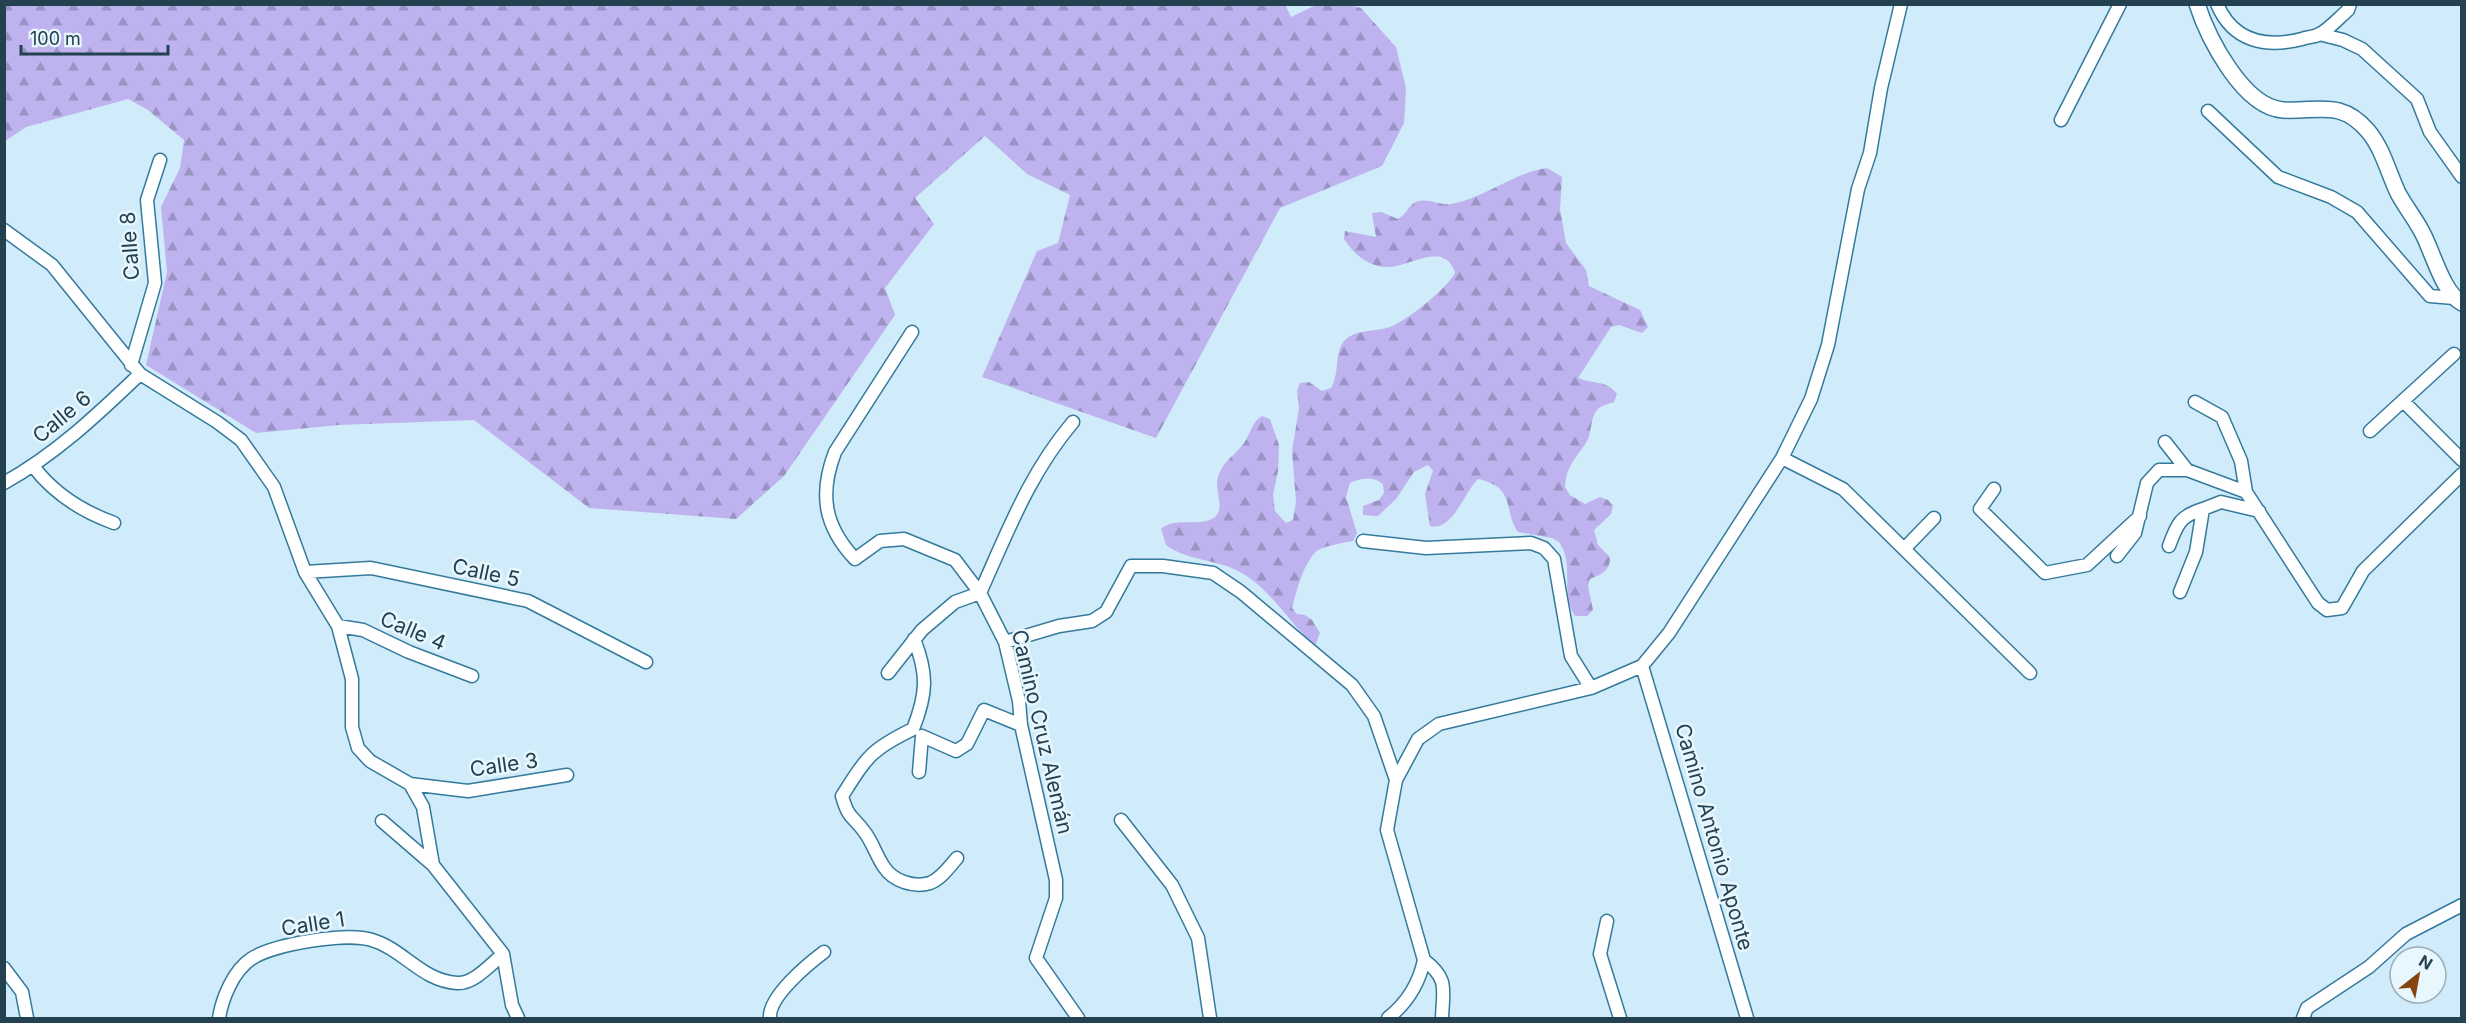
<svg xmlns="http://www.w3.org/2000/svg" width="2466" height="1023" font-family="Inter,sans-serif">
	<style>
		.forest { fill: url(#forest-firs) }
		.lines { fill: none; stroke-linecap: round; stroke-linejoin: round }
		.minor-casing { stroke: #347a9c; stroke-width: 15 }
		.major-casing { stroke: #347a9c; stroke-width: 18 }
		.minor { stroke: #fff; stroke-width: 12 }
		.major { stroke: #fff; stroke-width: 15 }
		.labels { text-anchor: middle; stroke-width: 5; stroke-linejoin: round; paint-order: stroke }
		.street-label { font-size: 21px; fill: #244150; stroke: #e8f6fd }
	</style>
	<defs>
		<pattern id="forest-firs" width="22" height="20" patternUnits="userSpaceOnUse" patternTransform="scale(1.5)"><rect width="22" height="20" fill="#beb3ee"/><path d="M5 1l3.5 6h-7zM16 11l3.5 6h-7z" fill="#9a93c3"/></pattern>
	</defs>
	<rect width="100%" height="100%" fill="#d0ebfa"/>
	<path class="forest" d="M5,4H1285L1291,17L1316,5H1350L1361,8L1396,47L1406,88L1404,123L1382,166L1280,208L1156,438L982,377L1037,251L1058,243L1070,195L1027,174L985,136L915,198L934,224L885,288L895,315L784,476L736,519L589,508L474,420L339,425L256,433L146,365L167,272L161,207L180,168L184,140L148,110L128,99L26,127L5,141Z
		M1547,168L1562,177L1560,209L1566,243L1586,270L1589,286L1640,310L1648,327L1642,333L1619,325L1611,327L1578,378C1592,384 1607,380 1617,394L1614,402C1609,404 1601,405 1597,410C1590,418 1592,432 1587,441C1577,457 1566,466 1565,487L1570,495L1585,504L1600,497L1608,500L1613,506L1611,514L1594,530L1598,545L1610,557C1610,571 1602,574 1590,579L1588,586L1593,610L1587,616H1575C1560,594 1575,564 1559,542L1552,538L1518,532C1503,512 1517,487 1478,479C1464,493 1452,532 1430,526L1425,494L1433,471L1428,465L1414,472L1396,499L1378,516L1363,515V506L1379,500L1384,493L1383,484C1373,476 1362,478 1350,483L1346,497L1357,533L1353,541C1342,543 1330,545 1320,549C1305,556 1296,593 1292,608L1297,614L1305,615L1312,620L1320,633L1315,646C1289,623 1271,589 1240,572C1217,559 1187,561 1166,545L1161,529C1175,516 1200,528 1215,517C1224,509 1217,495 1217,485C1218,464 1233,458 1244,443C1251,433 1251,423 1262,416L1270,419L1279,445L1278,471L1273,495L1275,511L1286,523L1293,520L1296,502L1292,451L1299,408L1297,391L1300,383L1309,382L1322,391L1331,388C1340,374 1334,351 1345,340C1356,329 1376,332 1390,327C1408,320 1445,290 1455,273C1444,238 1408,269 1385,267C1366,265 1354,254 1344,239L1345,231L1376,237L1372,213L1381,212L1398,219C1406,215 1407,208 1414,203C1426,196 1439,206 1451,204C1485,198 1513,173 1547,168Z"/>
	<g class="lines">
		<g class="minor-casing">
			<path id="minor" d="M2217,4C2233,42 2266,48 2302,39C2307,37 2315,37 2320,34C2330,28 2339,18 2348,10L2350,4
				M2319,34L2343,40L2362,49L2417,99L2430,132L2462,177
				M2208,111L2278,177L2331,197L2357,212L2430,296L2454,298
				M2061,120L2120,4
				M4,230L52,265L140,374L217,422L241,440L274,487L305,572L338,626L352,679V727L358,748L370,761L410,784L423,807L433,865L503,954L512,1005L518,1018
				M912,332L835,452C819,494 824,526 855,559L880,541L904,539L955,560L980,593L1005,642L1019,701L1021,725L1056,880V898L1036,958L1078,1018
				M131,365L155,283L147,200L160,160
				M2403,401L2462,460
				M2195,402L2222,417L2241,461L2246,492
				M2370,431L2454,354
				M2165,442L2187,470
				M1782,458L1843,489L2030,673
				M33,466C54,494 81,511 114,523
				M4,483C56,454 97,415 140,374
				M1994,489L1980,509L2045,573L2087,565L2140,516
				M1363,541L1426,548L1531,543L1544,548L1554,559L1571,656L1591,688
				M2169,546C2177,524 2180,516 2203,509
				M1904,549L1934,518
				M2117,556L2135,533L2147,483L2159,470H2187L2246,492L2318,603L2327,610L2342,608L2363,571L2462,474
				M305,572L371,568L528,601L646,662
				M2180,592L2196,552L2203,509L2221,502L2259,511
				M338,626L363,630L409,652L472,676
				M914,639C928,674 927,694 913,729C870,750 867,757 842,796C849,821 853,815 866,834C873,844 877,857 884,867C893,881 914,888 930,883C941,879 950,866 957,858
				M1005,642L1059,626L1092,621L1106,612L1131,566H1163L1213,573L1241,592L1352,685L1374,716L1396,780
				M1642,666L1747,1018
				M888,673L922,630L955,602L980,593C1008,531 1029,474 1073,422
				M919,772L922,736L956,751L967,744L984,710L1021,725
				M410,784L468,791L567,775
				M1121,820L1172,885L1198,938L1210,1018
				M382,821L433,865
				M1607,921L1600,954L1620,1018
				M1424,960C1449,979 1443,989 1442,1018
				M4,968L22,992L27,1018
				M219,1018C222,999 233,971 251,959C273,944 347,932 372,940C403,949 422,981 457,983C474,984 491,964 503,954
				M770,1018C768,997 808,964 824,952
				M1388,1018C1407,1003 1419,984 1424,960L1387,830L1396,780L1418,739L1439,724L1591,688L1642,666L1669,633L1782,458L1811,399L1828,345L1858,189L1870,153L1881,88L1901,4
				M2303,1018L2307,1008L2369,967L2406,934L2462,905"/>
		</g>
		<g class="major-casing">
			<path id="major" d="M2197,4C2208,38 2243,107 2283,110C2318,112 2341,99 2368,131C2383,149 2388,172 2398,193C2406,208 2417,221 2424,236C2433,254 2444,294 2462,303"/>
		</g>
		<use href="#minor" class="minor"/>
		<use href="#major" class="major"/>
	</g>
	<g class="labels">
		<g class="street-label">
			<text transform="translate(130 246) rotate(-94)" y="7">Calle 8</text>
			<text transform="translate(62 417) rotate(-40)" y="7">Calle 6</text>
			<text transform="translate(486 573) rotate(12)" y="7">Calle 5</text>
			<text transform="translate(413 631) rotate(23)" y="7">Calle 4</text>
			<text transform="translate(1042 732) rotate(77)" y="7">Camino Cruz Alemán</text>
			<text transform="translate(504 765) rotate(-8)" y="7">Calle 3</text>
			<text transform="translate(1714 837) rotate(74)" y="7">Camino Antonio Aponte</text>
			<text transform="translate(313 924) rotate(-9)" y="7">Calle 1</text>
		</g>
	</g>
	<rect width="2466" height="1023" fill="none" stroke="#244150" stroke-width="12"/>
	<g transform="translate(2418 975) rotate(31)"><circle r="28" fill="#e8f6fd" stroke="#9aaeb8" stroke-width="1.5"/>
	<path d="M0-4.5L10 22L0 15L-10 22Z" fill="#864411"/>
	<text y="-9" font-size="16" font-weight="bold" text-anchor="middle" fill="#244150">N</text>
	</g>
	<path d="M21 45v9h147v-9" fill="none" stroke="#244150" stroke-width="3"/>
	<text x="30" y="45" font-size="18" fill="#244150" stroke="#e8f6fd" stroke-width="4.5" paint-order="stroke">100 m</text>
</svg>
